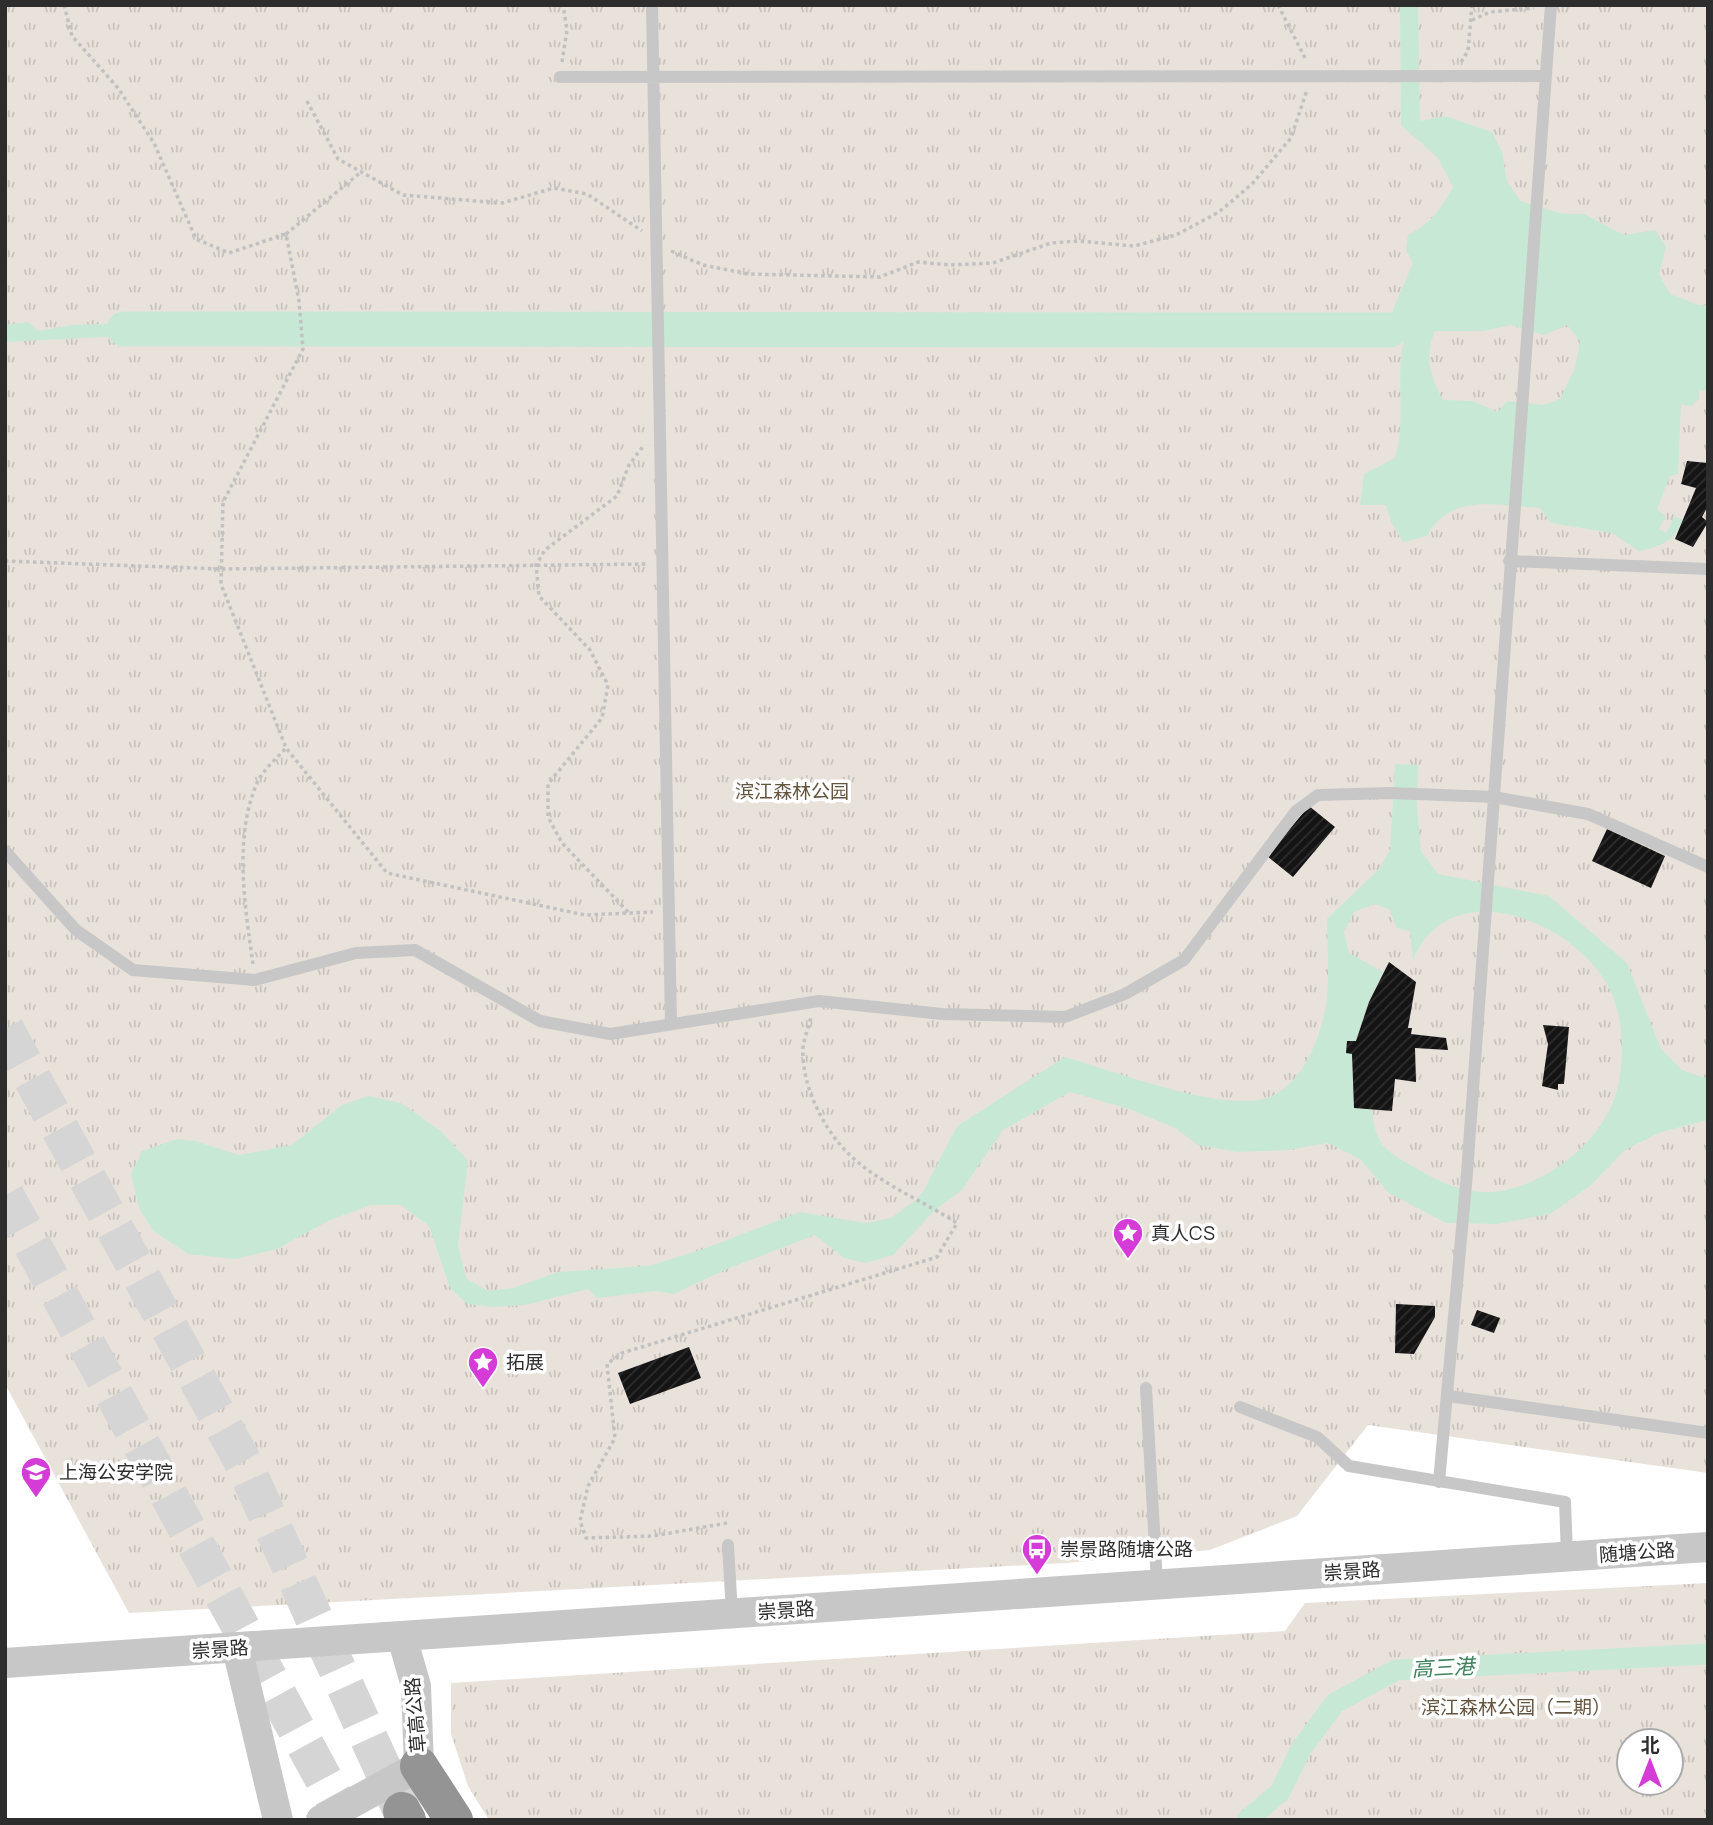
<svg xmlns="http://www.w3.org/2000/svg" width="1713" height="1825" font-family="Manrope,'Noto Sans SC',sans-serif">
	<style>
		.park { fill: url(#park-tufts); fill-rule: evenodd }
		.water { fill: #c8e8d6; fill-rule: evenodd }
		.lines { fill: none; stroke-linecap: round; stroke-linejoin: round }
		.canal { stroke: #c8e8d6; stroke-width: 21 }
		.river { stroke: #c8e8d6; stroke-width: 35 }
		.building { fill: url(#building-hatch) }
		.motorway-tunnel { stroke: #d5d5d5; stroke-width: 38; stroke-dasharray: 38 19; stroke-linecap: butt }
		.path { stroke: #c1c1c1; stroke-width: 3.5; stroke-dasharray: 3.5 3.5; stroke-linecap: butt }
		.service { stroke: #c7c7c7; stroke-width: 12 }
		.tertiary { stroke: #c7c7c7; stroke-width: 30 }
		.motorway { stroke: #949494; stroke-width: 38 }
		.labels { text-anchor: middle; stroke-width: 7; stroke-linejoin: round; paint-order: stroke }
		.park-label { font-size: 19px; fill: #64543e; stroke: #fff }
		.poi-label { font-size: 19px; fill: #2d2d2d; stroke: #fff; text-anchor: start }
		.street-label { font-size: 19px; fill: #2d2d2d; stroke: #fff }
		.water-label { font-size: 21px; font-style: italic; fill: #3f825d; stroke: #fff }
	</style>
	<defs>
		<pattern id="park-tufts" width="24" height="20" patternUnits="userSpaceOnUse" patternTransform="scale(1.75)"><rect width="24" height="20" fill="#e9e2db"/><path d="M3 7l-1-3M5 7V3M7 7l1-3M15 17l-1-3M17 17v-4M19 17l1-3" fill="none" stroke="#c8c2bc"/></pattern>
		<pattern id="building-hatch" width="6" height="6" patternUnits="userSpaceOnUse" patternTransform="scale(1.75)"><rect width="6" height="6" fill="#141414"/><path d="M-1 1l2-2M0 6l6-6M5 7l2-2" fill="none" stroke="#2e2e2e"/></pattern>
	</defs>
	<rect width="100%" height="100%" fill="#fff"/>
	<path class="park" d="M5,5H1708V1473L1368,1425L1297,1516L1210,1550L1066,1563L129,1613L5,1384Z
		M1708,1583V1820H489L468,1786L451,1734V1683L1285,1631L1305,1603ZM1629,1741H1671V1783H1629Z"/>
	<path class="water" d="M1400,5H1418L1420,121L1445,116L1492,132L1502,152L1507,181L1520,201L1563,214H1584L1624,235L1655,230L1666,247L1659,274L1670,294L1699,305H1708V391L1699,390V399L1691,406L1681,405L1678,474L1670,476L1657,509L1666,517L1659,529L1666,533L1675,516L1683,520C1673,542 1662,546 1639,551L1612,533L1551,523L1540,508C1498,506 1450,492 1427,536L1403,542L1391,522L1386,505H1360L1364,474L1395,458C1407,417 1394,376 1405,335L1390,330L1393,309L1413,263L1406,250L1408,235C1431,223 1441,209 1453,187L1438,158L1401,125ZM1511,325L1544,335L1567,325L1580,341L1575,368L1560,399L1544,405L1507,401L1498,412L1472,401L1443,400C1430,377 1424,356 1435,331H1483Z
		M28,322L38,331L71,325L124,323V336L5,342V325Z
		M1395,764L1418,765L1417,807L1421,851L1438,874L1549,896L1627,963L1661,1049L1682,1070L1708,1079V1120L1661,1132L1625,1150L1590,1186L1550,1214L1497,1224L1446,1223L1389,1193L1360,1159L1328,1143L1288,1150L1237,1152L1198,1145L1175,1128L1129,1109L1070,1092L1003,1130L962,1190L935,1210L893,1255L866,1263L844,1258L815,1235L727,1269L674,1294L656,1291L597,1298L588,1289L525,1305L493,1307L467,1304L450,1288L429,1226L401,1205H371L330,1220L277,1249L236,1259L188,1254L153,1231L139,1208L131,1174L142,1151L177,1139L195,1141L239,1155L292,1145L342,1105L368,1096L401,1103L441,1131L468,1161L458,1245L466,1278L488,1291L513,1288L558,1272L649,1266L706,1248L800,1212L866,1223L891,1218L916,1200L924,1190L957,1126L1065,1057C1113,1071 1211,1108 1258,1100C1299,1094 1320,1041 1326,1005C1330,978 1327,947 1327,919L1379,869L1390,850ZM1375,904L1389,909L1397,928L1410,931L1413,960C1449,871 1573,920 1608,986C1624,1015 1625,1059 1617,1090C1604,1142 1540,1192 1486,1192C1460,1192 1433,1179 1412,1166C1384,1150 1375,1143 1372,1110L1354,1108L1352,1054L1346,1053L1347,1041H1356L1369,1002L1383,972L1349,953L1344,932L1354,912Z"/>
	<g class="lines">
		<path class="canal" d="M1247,1820L1280,1792L1301,1749L1335,1703L1396,1670L1708,1654"/>
		<path class="river" d="M124,329L1390,330"/>
	</g>
	<path class="building" d="M1687,461L1708,463V506L1702,517L1708,522L1693,547L1675,539L1696,488L1681,484Z
		M1309,806L1335,827L1293,877L1267,856Z
		M1607,829L1665,856L1651,888L1592,861Z
		M1389,962L1416,982L1408,1028H1412L1411,1034L1446,1038L1448,1050L1415,1048L1416,1082L1395,1079L1392,1111L1354,1108L1352,1054L1346,1053L1347,1041H1356L1369,1002Z
		M1543,1025L1569,1027L1564,1084H1558V1090L1542,1086L1548,1044Z
		M1396,1304L1435,1306V1317L1414,1354L1395,1353Z
		M1477,1310L1500,1318L1494,1333L1471,1325Z
		M689,1347L701,1378L630,1404L618,1373Z"/>
	<g class="lines">
		<path class="motorway-tunnel" d="M5,1029L243,1462L402,1811
			M5,1195L346,1820"/>
		<path class="path" d="M64,5L72,36L118,88L154,143L196,239L229,253L286,234L299,301L303,349L223,502L221,584L286,748L387,873L585,915L653,912
			M1278,5L1306,60
			M1472,20L1490,12L1534,8
			M562,62L567,30L563,5
			M1461,62L1468,51L1472,5
			M307,101L338,159L403,195L502,203L554,188L587,194L642,231
			M286,234L361,172
			M671,251L703,265L748,274L880,277L918,262L950,265L993,263L1051,243L1079,241L1134,246L1176,235L1219,212L1252,184L1291,138L1307,90
			M5,561L221,569L647,564
			M628,912L562,843L548,817V784L602,718L608,685L590,650L539,596L536,565L545,550L617,496L629,465L644,445
			M253,964C245,907 233,835 258,781C264,769 277,758 286,748
			M727,1523L653,1536L586,1538L580,1521L588,1486L615,1438L607,1364L622,1353L937,1257L957,1223C923,1201 883,1185 853,1158C825,1133 801,1086 803,1048C804,1038 809,1027 811,1017"/>
		<path class="service" d="M652,5L671,1024
			M560,77L1546,76
			M1509,561L1708,569
			M5,851L76,930L133,970L255,980L356,953L415,950L540,1021L610,1034L819,1001L942,1014L1065,1017L1125,994L1184,960L1296,811L1318,795L1390,793L1494,797L1588,814L1708,867
			M1146,1388L1157,1583
			M1448,1396L1708,1433
			M1240,1407L1317,1437L1349,1466L1565,1502L1567,1556
			M1439,1482L1467,1173L1551,5
			M728,1545L732,1614"/>
		<path class="tertiary" d="M237,1648L278,1820
			M5,1663L1708,1547
			M321,1820L419,1766L416,1686L402,1637"/>
		<path class="motorway" d="M419,1766L454,1820
			M402,1811L407,1820"/>
	</g>
	<defs>
		<g id="sight-pin" transform="scale(1.575)"><path d="M0 17L-7.5 6A9.5 9.5 0 1 1 7.5 6Z" fill="#d43bd7" stroke="#fff"/><path d="M0-6L1.8-2.2L6-1.7L2.9 1.2L3.7 5.4L0 3.3L-3.7 5.4L-2.9 1.2L-6-1.7L-1.8-2.2Z" fill="#fff"/></g>
		<g id="university-pin" transform="scale(1.575)"><path d="M0 17L-7.5 6A9.5 9.5 0 1 1 7.5 6Z" fill="#d43bd7" stroke="#fff"/><path d="M0-5L7-2L0 1L-7-2ZM-4 1L0 2.5L4 1V4Q0 6-4 4Z" fill="#fff"/></g>
		<g id="bus-pin" transform="scale(1.575)"><path d="M0 17L-7.5 6A9.5 9.5 0 1 1 7.5 6Z" fill="#d43bd7" stroke="#fff"/><path d="M-5-6H5V4H4V6H2V4H-2V6H-4V4H-5ZM-3.5-4V0h7V-4ZM-3.5 1.2v1.5H-2V1.2ZM2 1.2v1.5H3.5V1.2Z" fill="#fff"/></g>
	</defs>
	<g fill-rule="evenodd">
		<use href="#sight-pin" x="1128" y="1233"/>
		<use href="#sight-pin" x="483" y="1362"/>
		<use href="#university-pin" x="36" y="1472"/>
		<use href="#bus-pin" x="1037" y="1549"/>
	</g>
	<g class="labels">
		<g class="park-label">
			<text x="792" y="798">滨江森林公园</text>
			<text x="1516" y="1714">滨江森林公园（二期）</text>
		</g>
		<g class="poi-label">
			<text x="1151" y="1240">真人CS</text>
			<text x="506" y="1369">拓展</text>
			<text x="59" y="1479">上海公安学院</text>
			<text x="1060" y="1556">崇景路随塘公路</text>
		</g>
		<g class="street-label">
			<text transform="translate(1637 1552) rotate(-4)" y="7">随塘公路</text>
			<text transform="translate(1352 1571) rotate(-4)" y="7">崇景路</text>
			<text transform="translate(786 1610) rotate(-4)" y="7">崇景路</text>
			<text transform="translate(220 1649) rotate(-4)" y="7">崇景路</text>
			<text transform="translate(415 1715) rotate(-95)" y="7">草高公路</text>
		</g>
		<g class="water-label">
			<text transform="translate(1443 1668) rotate(-3)" y="7">高三港</text>
		</g>
	</g>
	<rect width="1713" height="1825" fill="none" stroke="#2d2d2d" stroke-width="14"/>
	<g transform="translate(1650 1762)"><circle r="33" fill="#ffffff" stroke="#ababab" stroke-width="2"/>
	<path d="M0-5L12 26L0 18L-12 26Z" fill="#d43bd7"/>
	<text y="-10" font-size="19" font-weight="bold" text-anchor="middle" fill="#2d2d2d">北</text>
	</g>
</svg>
